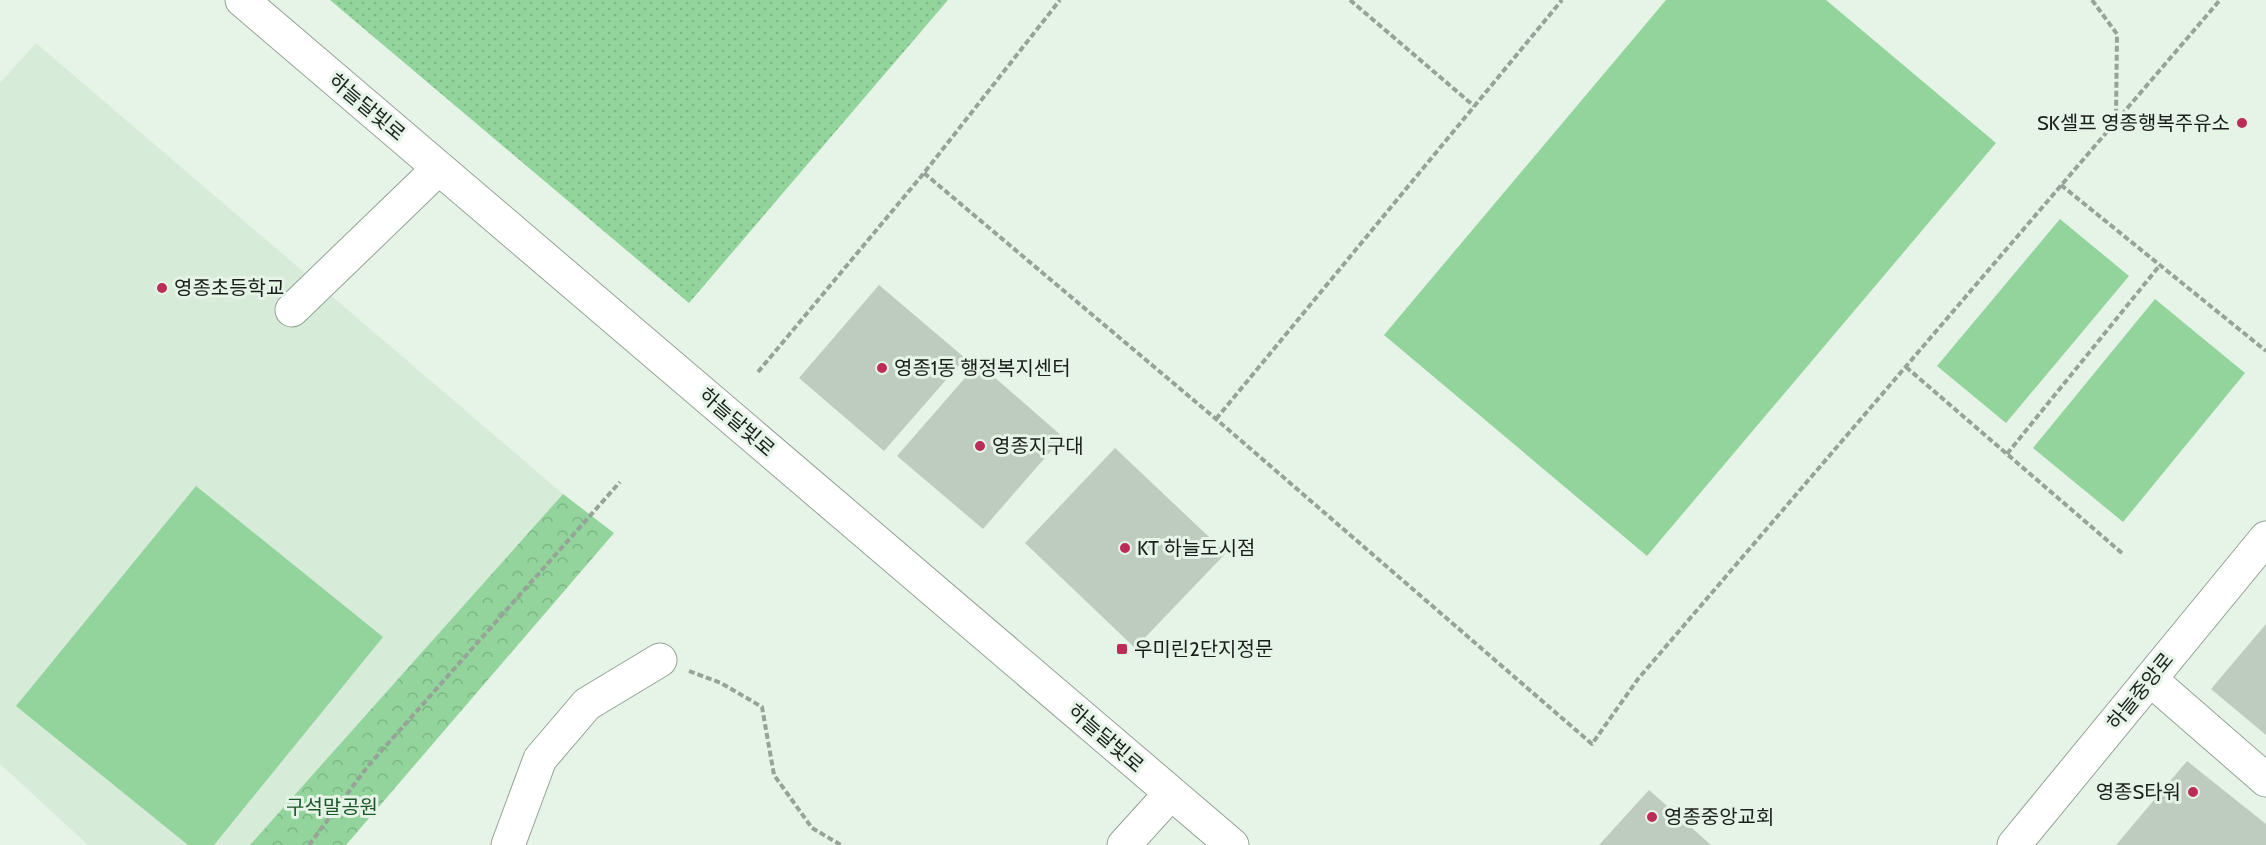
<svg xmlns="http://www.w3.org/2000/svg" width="2266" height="845" font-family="Cabin,'Noto Sans KR',sans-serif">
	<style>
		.built { fill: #d7ebd9 }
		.grass { fill: url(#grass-dots) }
		.park { fill: url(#park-crowns) }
		.pitch { fill: #92d49b }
		.building { fill: #becbbf }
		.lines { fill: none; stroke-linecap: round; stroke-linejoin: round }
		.minor-casing { stroke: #95a297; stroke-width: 35 }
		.path { stroke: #97a298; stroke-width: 4; stroke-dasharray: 6 3; stroke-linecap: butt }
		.minor { stroke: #fff; stroke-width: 33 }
		.poi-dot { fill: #bb2c59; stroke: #e6f4e7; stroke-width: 2 }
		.labels { text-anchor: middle; stroke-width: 6; stroke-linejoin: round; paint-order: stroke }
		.street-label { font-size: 20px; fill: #1a1f1b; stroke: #e6f4e7 }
		.poi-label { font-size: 20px; fill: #1a1f1b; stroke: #e6f4e7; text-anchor: start }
		.park-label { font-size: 20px; fill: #1c5629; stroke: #e6f4e7 }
	</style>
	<defs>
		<pattern id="grass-dots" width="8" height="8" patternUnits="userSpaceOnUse" patternTransform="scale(1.5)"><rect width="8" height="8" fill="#92d49b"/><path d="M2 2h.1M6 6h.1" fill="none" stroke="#7db685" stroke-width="1.8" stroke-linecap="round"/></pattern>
		<pattern id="park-crowns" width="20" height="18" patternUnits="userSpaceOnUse" patternTransform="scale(1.5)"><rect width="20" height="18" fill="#92d49b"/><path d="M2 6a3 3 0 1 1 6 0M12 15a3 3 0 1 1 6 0" fill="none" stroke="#7db685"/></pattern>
	</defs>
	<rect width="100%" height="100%" fill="#e6f4e7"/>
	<path class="built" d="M36,43L563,494L250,845H88L0,764V83Z"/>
	<path class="grass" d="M330,0H948L689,303Z"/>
	<path class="park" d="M563,494L614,533L346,845H250Z"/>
	<path class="pitch" d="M1666,0H1826L1996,143L1647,556L1384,335Z
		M2060,219L2129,276L2006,423L1937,366Z
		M2155,299L2245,373L2123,522L2033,448Z
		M196,486L383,637L214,845H188L16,706Z"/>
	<path class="building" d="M879,285L965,358L884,451L799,378Z
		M978,363L1063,437L983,529L897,456Z
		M1115,448L1226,553L1135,648L1025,543Z
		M2266,624V735L2211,689Z
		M2187,761L2266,824V845H2116Z
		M1649,790L1711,845H1599Z"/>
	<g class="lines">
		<g class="minor-casing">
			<path id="minor" d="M242,0L1232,845
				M292,310L439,168
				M2150,679L2266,780
				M508,845L540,759L587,704L660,660
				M1124,845L1171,793
				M2014,845L2266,538"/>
		</g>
		<path class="path" d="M1350,0L1474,106
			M2092,0L2117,34L2116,121
			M924,173L1216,419L1592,744L1638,679L2220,0
			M2061,185L2266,351
			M1906,367L2123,554
			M758,372L924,173L1060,0
			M1216,419L1562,0
			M2007,454L2160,265
			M689,671L721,683L762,707L774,775L812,828L841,845
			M309,845L368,766L620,482"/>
		<use href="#minor" class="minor"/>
	</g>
	<g class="poi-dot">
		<circle cx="2242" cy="123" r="6"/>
		<circle cx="162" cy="288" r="6"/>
		<circle cx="882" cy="368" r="6"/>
		<circle cx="980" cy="446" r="6"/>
		<circle cx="1125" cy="548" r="6"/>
		<rect x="1116" y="643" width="12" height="12" rx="3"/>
		<circle cx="2193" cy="792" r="6"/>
		<circle cx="1652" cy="817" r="6"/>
	</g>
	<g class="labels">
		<g class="street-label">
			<text transform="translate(367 107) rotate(40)" y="7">하늘달빛로</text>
			<text transform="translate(737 422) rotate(41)" y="7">하늘달빛로</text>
			<text transform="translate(2140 691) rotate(-51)" y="7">하늘중앙로</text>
			<text transform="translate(1106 738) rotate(41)" y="7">하늘달빛로</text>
		</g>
		<g class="poi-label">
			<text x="2230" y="130" text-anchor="end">SK셀프 영종행복주유소</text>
			<text x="174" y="295">영종초등학교</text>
			<text x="894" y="375">영종1동 행정복지센터</text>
			<text x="992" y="453">영종지구대</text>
			<text x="1137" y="555">KT 하늘도시점</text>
			<text x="1134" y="656">우미린2단지정문</text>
			<text x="2181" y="799" text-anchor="end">영종S타워</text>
			<text x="1664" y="824">영종중앙교회</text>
		</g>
		<g class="park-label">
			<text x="332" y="814">구석말공원</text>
		</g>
	</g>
</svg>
